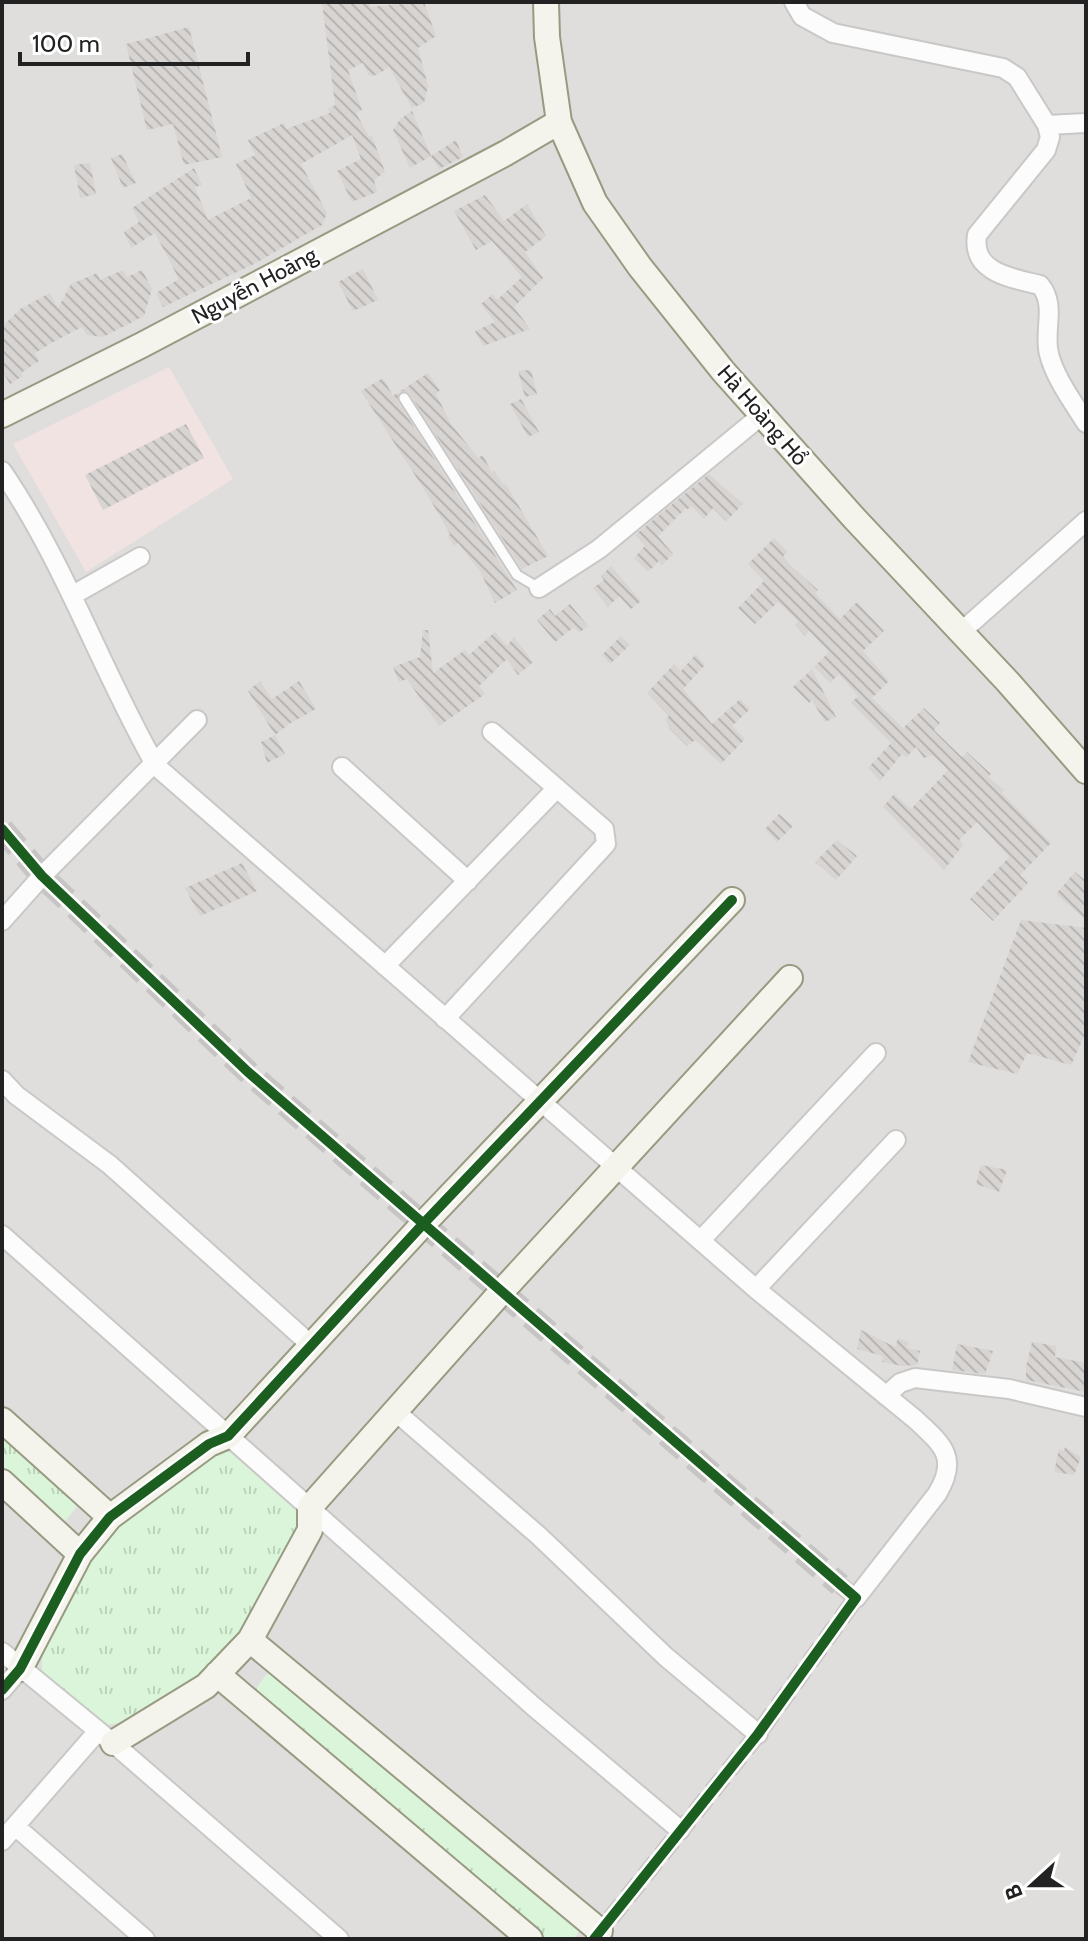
<svg xmlns="http://www.w3.org/2000/svg" width="1088" height="1941" font-family="Cabin,sans-serif">
	<style>
		.residential { fill: #dfdedc }
		.commercial { fill: #f1e3e1 }
		.park { fill: url(#park-tufts) }
		.building { fill: url(#building-back-hatch) }
		.lines { fill: none; stroke-linecap: round; stroke-linejoin: round }
		.street-tunnel { stroke: #c7c5c3; stroke-width: 18; stroke-dasharray: 18 9; stroke-linecap: butt }
		.secondary-tunnel { stroke: #c7c5c3; stroke-width: 24; stroke-dasharray: 24 12; stroke-linecap: butt }
		.lane-casing { stroke: #c9c8c7; stroke-width: 13 }
		.street-casing { stroke: #c9c8c7; stroke-width: 22 }
		.secondary-casing { stroke: #999a82; stroke-width: 28 }
		.lane { stroke: #fdfcfc; stroke-width: 9 }
		.street { stroke: #fdfcfc; stroke-width: 18 }
		.secondary { stroke: #f4f4ed; stroke-width: 24 }
		.cycleway-casing { stroke: #fff; stroke-width: 15 }
		.cycleway { stroke: #1b5e20; stroke-width: 10 }
		.labels { text-anchor: middle; stroke-width: 6; stroke-linejoin: round; paint-order: stroke }
		.street-label { font-size: 22px; fill: #222; stroke: #fff }
	</style>
	<defs>
		<pattern id="park-tufts" width="24" height="20" patternUnits="userSpaceOnUse" patternTransform="scale(2)"><rect width="24" height="20" fill="#daf5da"/><path d="M3 7l-1-3M5 7V3M7 7l1-3M15 17l-1-3M17 17v-4M19 17l1-3" fill="none" stroke="#bbd2bb"/></pattern>
		<pattern id="building-back-hatch" width="6" height="6" patternUnits="userSpaceOnUse" patternTransform="scale(2)"><rect width="6" height="6" fill="#d7d4d2"/><path d="M-1 5l2 2M0 0l6 6M5-1l2 2" fill="none" stroke="#b8b6b4"/></pattern>
	</defs>
	<rect width="100%" height="100%" fill="#f0eeeb"/>
	<path class="residential" d="M2,2H1086V1939H2Z"/>
	<path class="commercial" d="M169,367L233,479L86,572L13,444Z"/>
	<path class="park" d="M2,1429L82,1500L62,1525L2,1469Z
		M219,1449L231,1450L296,1509C301,1527 288,1545 281,1561C250,1629 214,1680 144,1711C131,1718 119,1725 104,1725L44,1678C29,1641 102,1541 129,1514C149,1492 193,1467 219,1449Z
		M270,1670L580,1930L574,1939H546L254,1691Z"/>
	<path class="building" d="M322,2H370V7L424,2L436,36L418,48L428,86L424,103L412,108L389,67L377,75L369,76L363,63L348,70L362,110L356,113L369,137L372,136L385,172L374,180L377,192L352,202L337,171L361,159L352,135L301,164L327,213L322,225L254,264L163,307L156,293L179,279L155,233L131,248L124,232L139,222L132,208L194,168L202,185L195,187L208,220L251,198L236,164L255,155L248,140L284,123L286,129L330,113L328,109L335,105Z
		M189,27L222,157L184,165L173,124L147,130L126,44Z
		M412,111L431,156L410,168L393,130L400,119Z
		M456,140L463,157L439,169L431,156Z
		M122,154L136,183L123,188L111,158Z
		M90,163L96,194L80,198L74,165Z
		M485,195L504,221L527,204L546,236L525,252L543,278L514,307L530,329L483,346L475,331L495,322L481,304L493,294L497,300L522,277L492,241L476,250L454,211Z
		M363,269L378,300L353,311L338,282Z
		M123,270L127,277L142,270L152,289L144,316L103,337L87,335L82,327L55,341L35,353L39,361L21,373L23,376L10,384L2,371V327L20,309L50,293L58,308L71,284L97,273L100,280Z
		M531,370L537,394L525,397L518,371Z
		M428,373L440,390L436,394L451,424L478,458L483,455L492,473L494,471L504,485L506,484L548,556L522,569L410,394L404,391L399,392L398,402L517,590L495,603L480,571L458,543L454,546L448,536L450,534L427,494L361,391L383,378L393,396Z
		M521,399L539,432L528,437L510,404Z
		M186,424L204,458L103,510L85,475Z
		M709,474L743,504L726,521L713,508L704,519L691,506L687,510L686,508L658,536L673,554L662,565L659,561L648,572L634,558L645,546L635,535Z
		M774,538L788,552L783,556L790,565L818,590L815,593L840,619L857,602L884,631L863,651L889,681L872,698L903,728L924,708L940,723L934,730L962,757L967,752L991,774L988,777L1004,790L1002,793L1051,843L1020,875L1028,883L993,921L970,899L1009,857L977,822L959,840L963,845L944,870L883,807L894,794L911,809L948,770L932,755L924,758L916,747L906,758L902,754L880,781L868,768L891,743L851,703L858,696L839,674L830,683L814,667L829,652L809,631L805,636L795,625L798,621L778,602L755,624L738,608L764,581L748,564Z
		M611,566L641,601L631,609L619,596L608,607L593,588L604,580L601,576Z
		M570,604L588,626L579,633L574,627L555,642L537,620L550,609L555,616Z
		M423,630H428L433,673L465,650L469,655L495,632L507,646L514,637L533,662L518,675L507,659L479,686L485,694L439,726L407,679L399,682L393,667L420,657Z
		M621,636L630,645L610,664L602,655Z
		M696,654L705,665L683,689L712,724L740,699L750,709L732,726L745,739L721,764L695,740L687,746L669,728L666,719L669,716L647,693L674,664L681,671Z
		M812,669L836,717L825,722L812,700L809,703L793,687Z
		M260,681L272,699L299,681L316,709L289,724L275,735L248,691Z
		M275,735L285,754L267,763L261,742Z
		M779,814L793,826L777,842L765,829Z
		M837,840L857,856L836,880L815,862Z
		M242,863L257,891L200,916L185,888Z
		M1075,872L1086,881V920L1056,894Z
		M1021,920L1086,928V1032L1071,1065L1027,1053L1017,1074L968,1062Z
		M981,1165L1007,1170L999,1192L976,1184Z
		M861,1330L895,1347L898,1338L909,1342L907,1348L920,1351L917,1365L902,1366L882,1362L883,1356L857,1349Z
		M1032,1342L1056,1346L1055,1357L1086,1363V1392L1026,1380V1367Z
		M957,1344L993,1351L985,1374L952,1370Z
		M1065,1447L1081,1457L1074,1475L1054,1472L1059,1449L1064,1451Z"/>
	<g class="lines">
		<path class="street-tunnel" d="M594,1939L758,1734L856,1598L840,1585"/>
		<path class="secondary-tunnel" d="M2,829L42,876L248,1072L840,1585"/>
		<g class="lane-casing">
			<path id="lane" d="M404,398L517,575L539,588"/>
		</g>
		<g class="street-casing">
			<path id="street" d="M794,2L802,16L833,33L1003,68L1017,77L1047,125L1086,123
				M1047,125L1050,137L1046,150L977,235C971,273 1012,278 1040,285C1057,305 1043,331 1049,354C1055,378 1073,402 1086,423
				M2,471C65,563 101,670 156,766L756,1289L896,1140
				M539,588L599,549L762,415
				M73,595L140,557
				M961,632L1086,521
				M342,767L468,881
				M2,921L42,876L197,720
				M385,966L557,788
				M445,1019L606,844L604,829L492,732
				M2,1080L16,1095L110,1165L311,1345
				M2,1235L533,1706L680,1830
				M701,1240L876,1053
				M756,1289L916,1420C943,1445 959,1458 937,1494L856,1598
				M886,1396L900,1383L915,1378L1009,1389L1086,1407
				M395,1411L539,1536L666,1657L758,1734
				M2,1652L113,1743L339,1939
				M2,1690L20,1669
				M15,1826L145,1939
				M2,1841L98,1731"/>
		</g>
		<g class="secondary-casing">
			<path id="secondary" d="M546,2L547,37L559,122L595,203L640,267L723,371L854,518L1008,682L1086,771
				M2,415L142,345L506,153L559,122
				M2,1420L110,1517
				M2,1482L80,1554
				M250,1640L600,1931
				M20,1669L80,1554L110,1517L209,1444L228,1436L425,1222L732,900
				M217,1674L530,1939
				M113,1743L206,1686L250,1640L310,1530V1507L503,1290L790,978"/>
		</g>
		<use href="#lane" class="lane"/>
		<use href="#street" class="street"/>
		<use href="#secondary" class="secondary"/>
		<g class="cycleway-casing">
			<path id="cycleway" d="M2,829L42,876L248,1072L856,1598L758,1734L594,1939
				M2,1690L20,1669L80,1554L110,1517L209,1444L228,1436L425,1222L732,900"/>
		</g>
		<use href="#cycleway" class="cycleway"/>
	</g>
	<g class="labels">
		<g class="street-label">
			<text transform="translate(254 285) rotate(-28)" y="8">Nguyễn Hoàng</text>
			<text transform="translate(763 415) rotate(49)" y="8">Hà Hoàng Hổ</text>
		</g>
	</g>
	<rect width="1088" height="1941" fill="none" stroke="#222222" stroke-width="8"/>
	<g transform="translate(1032 1885) rotate(249)" stroke="#ffffff" stroke-width="6" paint-order="stroke">
	<path d="M0-6L14 30L0 20L-14 30Z" fill="#222222"/>
	<text y="-12" font-size="22" font-weight="bold" text-anchor="middle" fill="#222222">B</text>
	</g>
	<path d="M20 52v12h228v-12" fill="none" stroke="#222222" stroke-width="4"/>
	<text x="32" y="52" font-size="24" fill="#222222" stroke="#ffffff" stroke-width="6" paint-order="stroke">100 m</text>
</svg>
